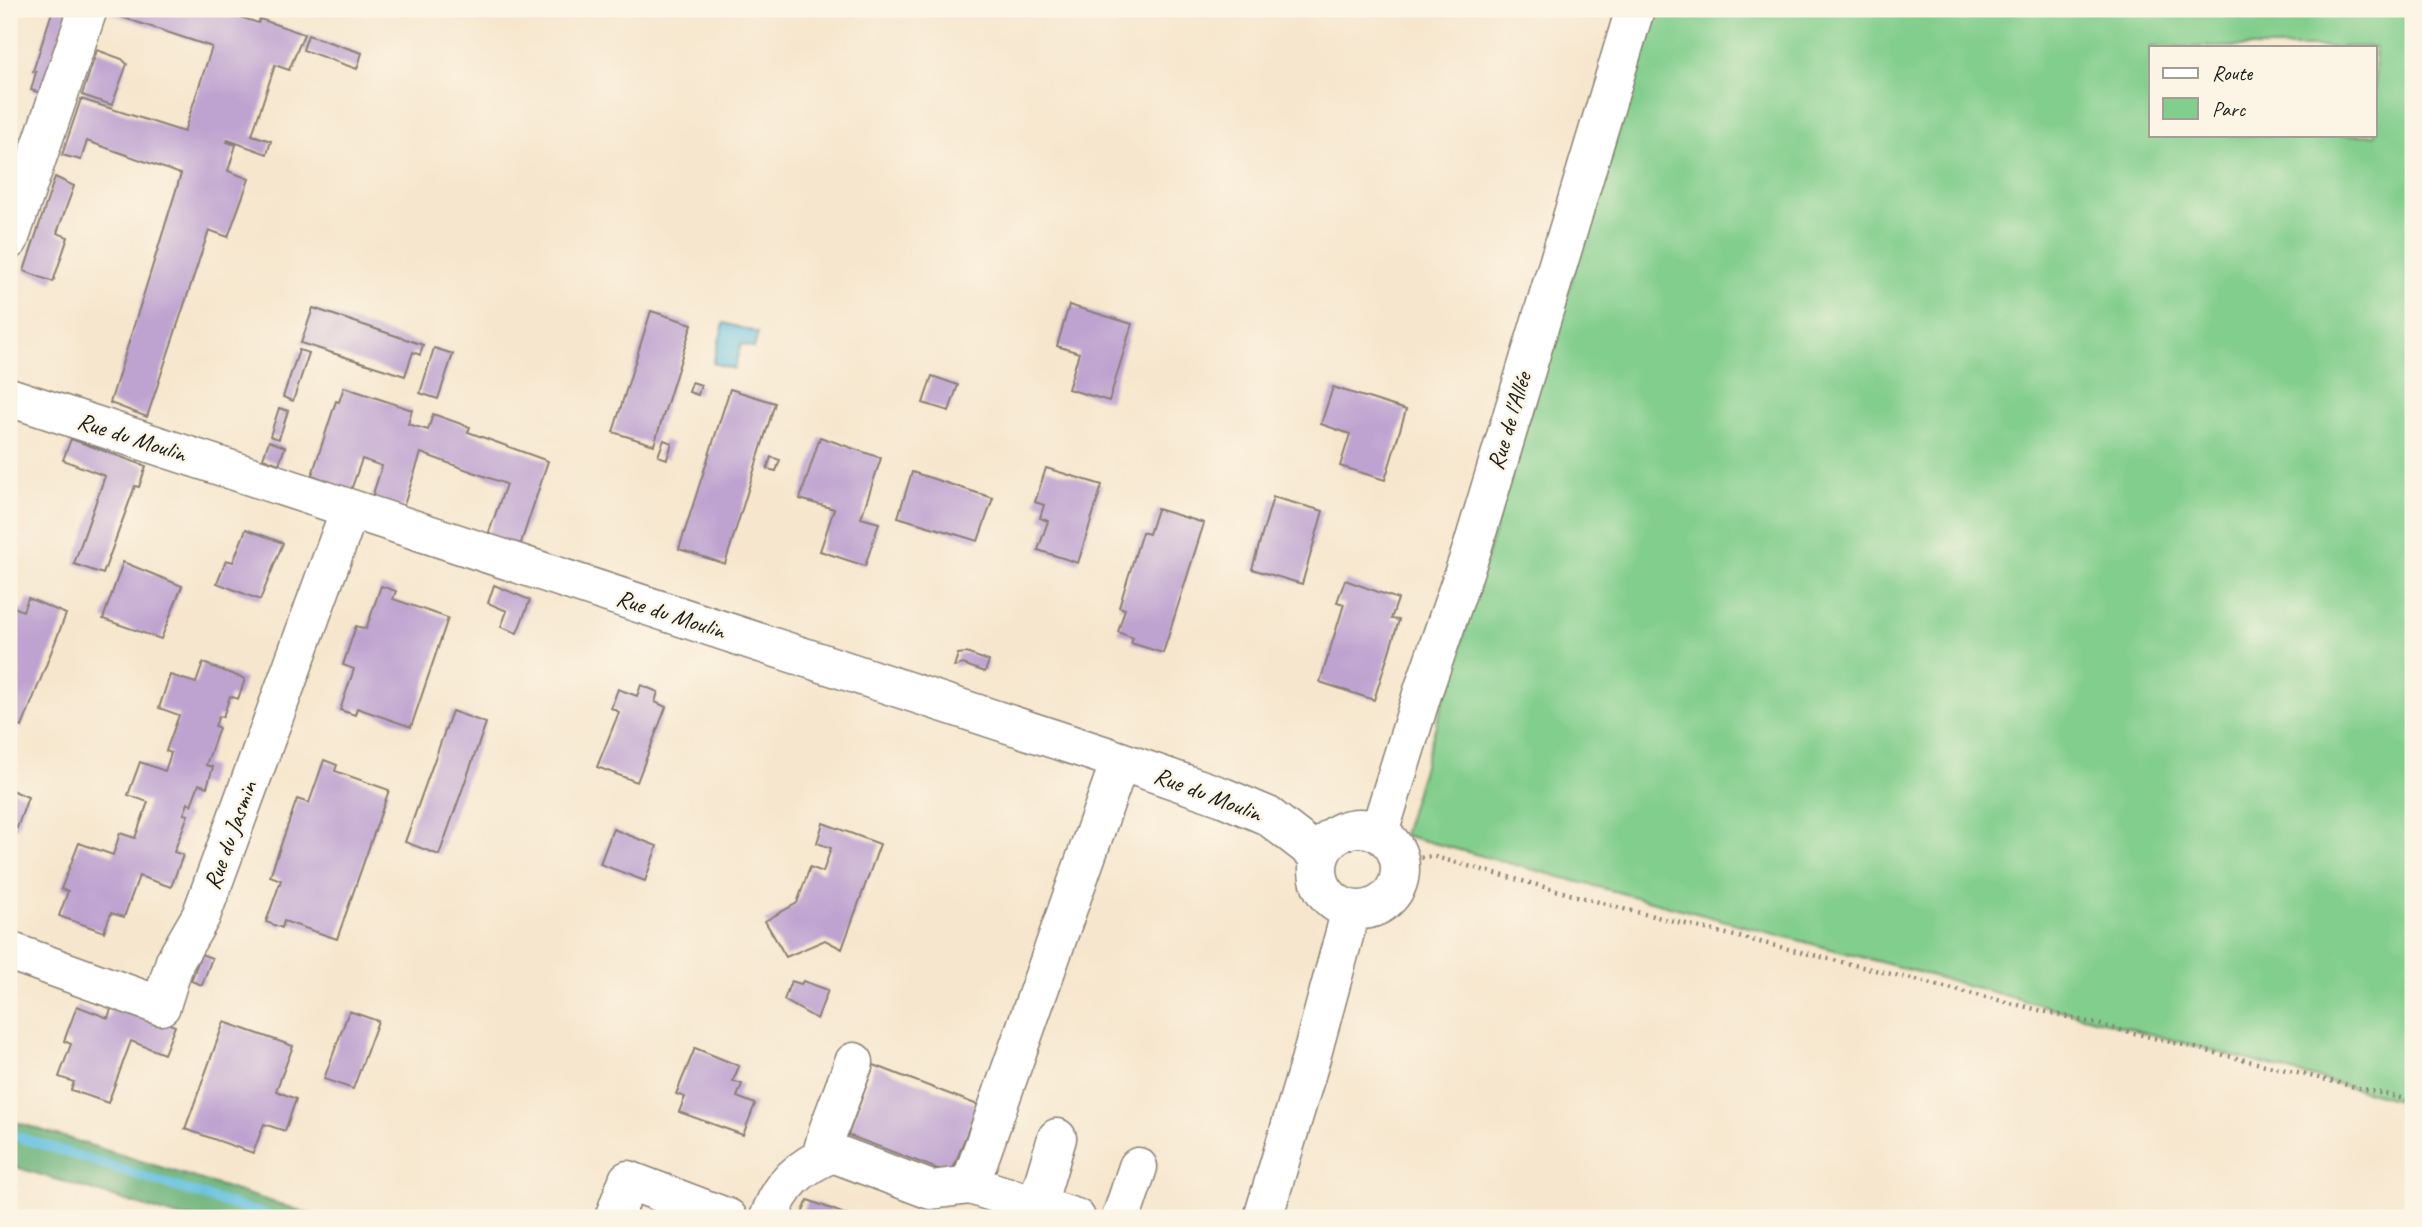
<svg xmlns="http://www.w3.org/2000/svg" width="2422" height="1227" font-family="Caveat,sans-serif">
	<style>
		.green { fill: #82ce8c; stroke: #4f7554; stroke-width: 2; fill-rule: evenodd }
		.forest { fill: #69b178; stroke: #42664a; stroke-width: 2 }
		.water { fill: #62c0e0; stroke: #3f6e7e; stroke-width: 2 }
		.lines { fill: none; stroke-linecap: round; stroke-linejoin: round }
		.stream { stroke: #62c0e0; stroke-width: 10 }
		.building { fill: #bea3d0 }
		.minor-casing { stroke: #898174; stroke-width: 41 }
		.path { stroke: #898174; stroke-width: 4.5; stroke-dasharray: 2 5; stroke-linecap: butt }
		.minor { stroke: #fff; stroke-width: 38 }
		.labels { text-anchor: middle; stroke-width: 5; stroke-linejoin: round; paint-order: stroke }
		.street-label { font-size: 24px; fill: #1c1c1c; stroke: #fcf5e5 }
	</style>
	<rect width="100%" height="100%" fill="#fcf5e5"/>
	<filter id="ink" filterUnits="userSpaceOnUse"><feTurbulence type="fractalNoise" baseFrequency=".0143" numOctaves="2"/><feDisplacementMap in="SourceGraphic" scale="14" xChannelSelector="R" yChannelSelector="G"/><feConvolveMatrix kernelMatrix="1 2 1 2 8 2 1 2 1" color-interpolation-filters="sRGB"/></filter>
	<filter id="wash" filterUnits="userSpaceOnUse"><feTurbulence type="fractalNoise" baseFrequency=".00686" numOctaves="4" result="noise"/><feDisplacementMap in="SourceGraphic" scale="28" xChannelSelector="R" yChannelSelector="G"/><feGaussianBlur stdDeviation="1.57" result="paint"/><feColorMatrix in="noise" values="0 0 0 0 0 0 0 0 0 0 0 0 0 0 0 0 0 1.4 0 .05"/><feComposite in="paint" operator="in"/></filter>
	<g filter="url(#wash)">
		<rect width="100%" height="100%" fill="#f6e6cd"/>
		<path class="green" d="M1657,9H2413V1104L1403,835L1536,393ZM2151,47H2375V135H2151Z"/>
		<path class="forest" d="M9,1120L324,1218H182L9,1165Z"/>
		<path class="water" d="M724,323L758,333L754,348L741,344L734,369L713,363Z"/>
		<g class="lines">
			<path class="stream" d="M9,1134L274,1218"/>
		</g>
		<g id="blocks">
			<path class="building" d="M53,9H69L41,93L31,90L36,72L33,71Z
				M111,9H216L258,23L260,19L304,34L289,70L275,65L252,135L271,141L267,154L228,140L227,142L236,145L228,171L249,179L228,237L209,230L147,417L110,403L181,174L87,141L81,160L62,155L81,99L184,132L212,47L109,13Z
				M308,35L362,53L357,69L303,50Z
				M97,50L122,59L127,64L112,105L82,95Z
				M55,177L74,186L57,233L68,237L53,282L24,271Z
				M1069,305L1132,324L1109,401L1068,389L1079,353L1057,346Z
				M313,308L423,345L420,355L413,352L405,376L301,343Z
				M651,311L692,324L654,445L613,432Z
				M434,348L453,354L438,399L420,393Z
				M299,350L309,353L293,401L283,397Z
				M932,376L958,385L949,411L923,403Z
				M692,382L701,385L698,395L689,392Z
				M344,387L412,410L408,424L428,430L433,414L470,427L468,432L548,461L519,549L487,538L506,484L421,453L403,508L372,497L382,466L362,459L351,490L312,475L336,401L339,402Z
				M1333,387L1406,410L1385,480L1340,466L1350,434L1321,424Z
				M730,389L775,403L725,564L679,549Z
				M279,408L288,411L279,439L270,436Z
				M820,437L881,458L861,518L879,523L865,566L820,551L834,509L800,499Z
				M71,439L146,466L139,487L135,486L103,574L74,564L105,476L63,460Z
				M664,440L672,443L667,459L658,456Z
				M269,441L285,447L279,464L263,458Z
				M771,457L780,460L776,471L767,469Z
				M1046,468L1102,485L1078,563L1038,550L1048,521L1040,518L1044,505L1035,502Z
				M912,472L993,498L978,541L898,517Z
				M1273,497L1323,511L1302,584L1252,569Z
				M1157,509L1204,523L1163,653L1131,643L1133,638L1118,632L1125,609L1119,607L1131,568L1142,532L1149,534Z
				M246,529L283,543L260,600L217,583L226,560L233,562Z
				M123,562L182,586L161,639L103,619Z
				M1345,580L1398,599L1391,619L1399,620L1374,700L1320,682L1344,604L1337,602Z
				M494,585L530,600L517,633L501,627L507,611L488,603Z
				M381,586L396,591L393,599L448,618L411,727L357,708L355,715L340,710L354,669L343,665L356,626L366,629Z
				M28,598L66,614L22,727L9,722V605L23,611Z
				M966,653L989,661L985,672L963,664L954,667L958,654Z
				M203,663L245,679L238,699L230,696L223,717L219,716L215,726L219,728L206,765L213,767L207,787L199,784L191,805L188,803L184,814L188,815L174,852L183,855L171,887L139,876L124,917L111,913L104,932L59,916L68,891L61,889L79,843L113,855L120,833L135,838L148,802L128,795L140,762L165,771L171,753L166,751L179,715L159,708L170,675L196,683Z
				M641,685L658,692L655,702L666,707L637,782L597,767L619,712L611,708L618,689L637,696Z
				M452,711L486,723L439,855L405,842Z
				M324,760L337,765L335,771L389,790L337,939L284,921L282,928L266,922L281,880L270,876L297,799L309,803Z
				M9,789L28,797L17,828L9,825Z
				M823,823L880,844L842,949L825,940L786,957L765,921L797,903L810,867L823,872L831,848L817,843Z
				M613,829L657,846L645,881L600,864Z
				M201,954L212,958L202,985L191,981Z
				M791,981L801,984L803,981L828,990L817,1019L784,1000Z
				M113,1003L175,1026L164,1054L131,1041L108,1103L71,1090L74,1082L59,1077L71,1044L64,1041L77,1006L108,1018Z
				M349,1011L378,1021L353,1089L324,1079Z
				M224,1022L293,1046L276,1091L296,1099L285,1131L264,1124L253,1153L185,1129Z
				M695,1048L739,1066L733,1081L742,1084L737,1097L755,1104L743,1135L679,1112L685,1097L676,1094Z
				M874,1065L978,1105L951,1174L848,1135Z
				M808,1200L855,1218H800Z"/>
		</g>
	</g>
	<g filter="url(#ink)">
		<use href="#blocks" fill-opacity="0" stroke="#898174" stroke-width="2"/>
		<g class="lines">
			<g class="minor-casing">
				<path id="minor" d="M9,240L88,9
					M9,397L1103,755L1223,797L1268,816L1320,856
					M1318 869a41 41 0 1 1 82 0a41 41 0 1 1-82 0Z
					M1379,833L1423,691L1472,549L1635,9
					M9,951L161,1006L175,961L201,916L350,509
					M821,1158L828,1131L854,1062
					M970,1185L1120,761
					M614,1218L628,1180L728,1218
					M769,1218C780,1185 800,1166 833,1153L931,1190L970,1185L1076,1218
					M1033,1218L1057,1138
					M1121,1218L1138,1167
					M1263,1218L1309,1065L1351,910"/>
			</g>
			<path class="path" d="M1407,860L1432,856L1624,909L2413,1101"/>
			<use href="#minor" class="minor"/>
		</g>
	</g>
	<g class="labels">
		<g class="street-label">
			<text transform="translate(1509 421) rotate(-73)" y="8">Rue de l'Allée</text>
			<text transform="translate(132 437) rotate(18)" y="8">Rue du Moulin</text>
			<text transform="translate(671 614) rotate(18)" y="8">Rue du Moulin</text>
			<text transform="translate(1208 794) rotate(21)" y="8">Rue du Moulin</text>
			<text transform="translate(230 835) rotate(-70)" y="8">Rue du Jasmin</text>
		</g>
	</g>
	<rect width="2422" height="1227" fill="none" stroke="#fcf5e5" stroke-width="35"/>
	<rect x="2149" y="46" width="228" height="91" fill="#fcf5e5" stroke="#a29e95" stroke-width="2"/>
	<rect x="2163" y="68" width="35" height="10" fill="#ffffff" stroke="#a29e95" stroke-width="2"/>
	<text x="2212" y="80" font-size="21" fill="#1c1c1c">Route</text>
	<rect x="2163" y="98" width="35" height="21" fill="#82ce8c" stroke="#a29e95" stroke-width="2"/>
	<text x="2212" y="116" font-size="21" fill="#1c1c1c">Parc</text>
</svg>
